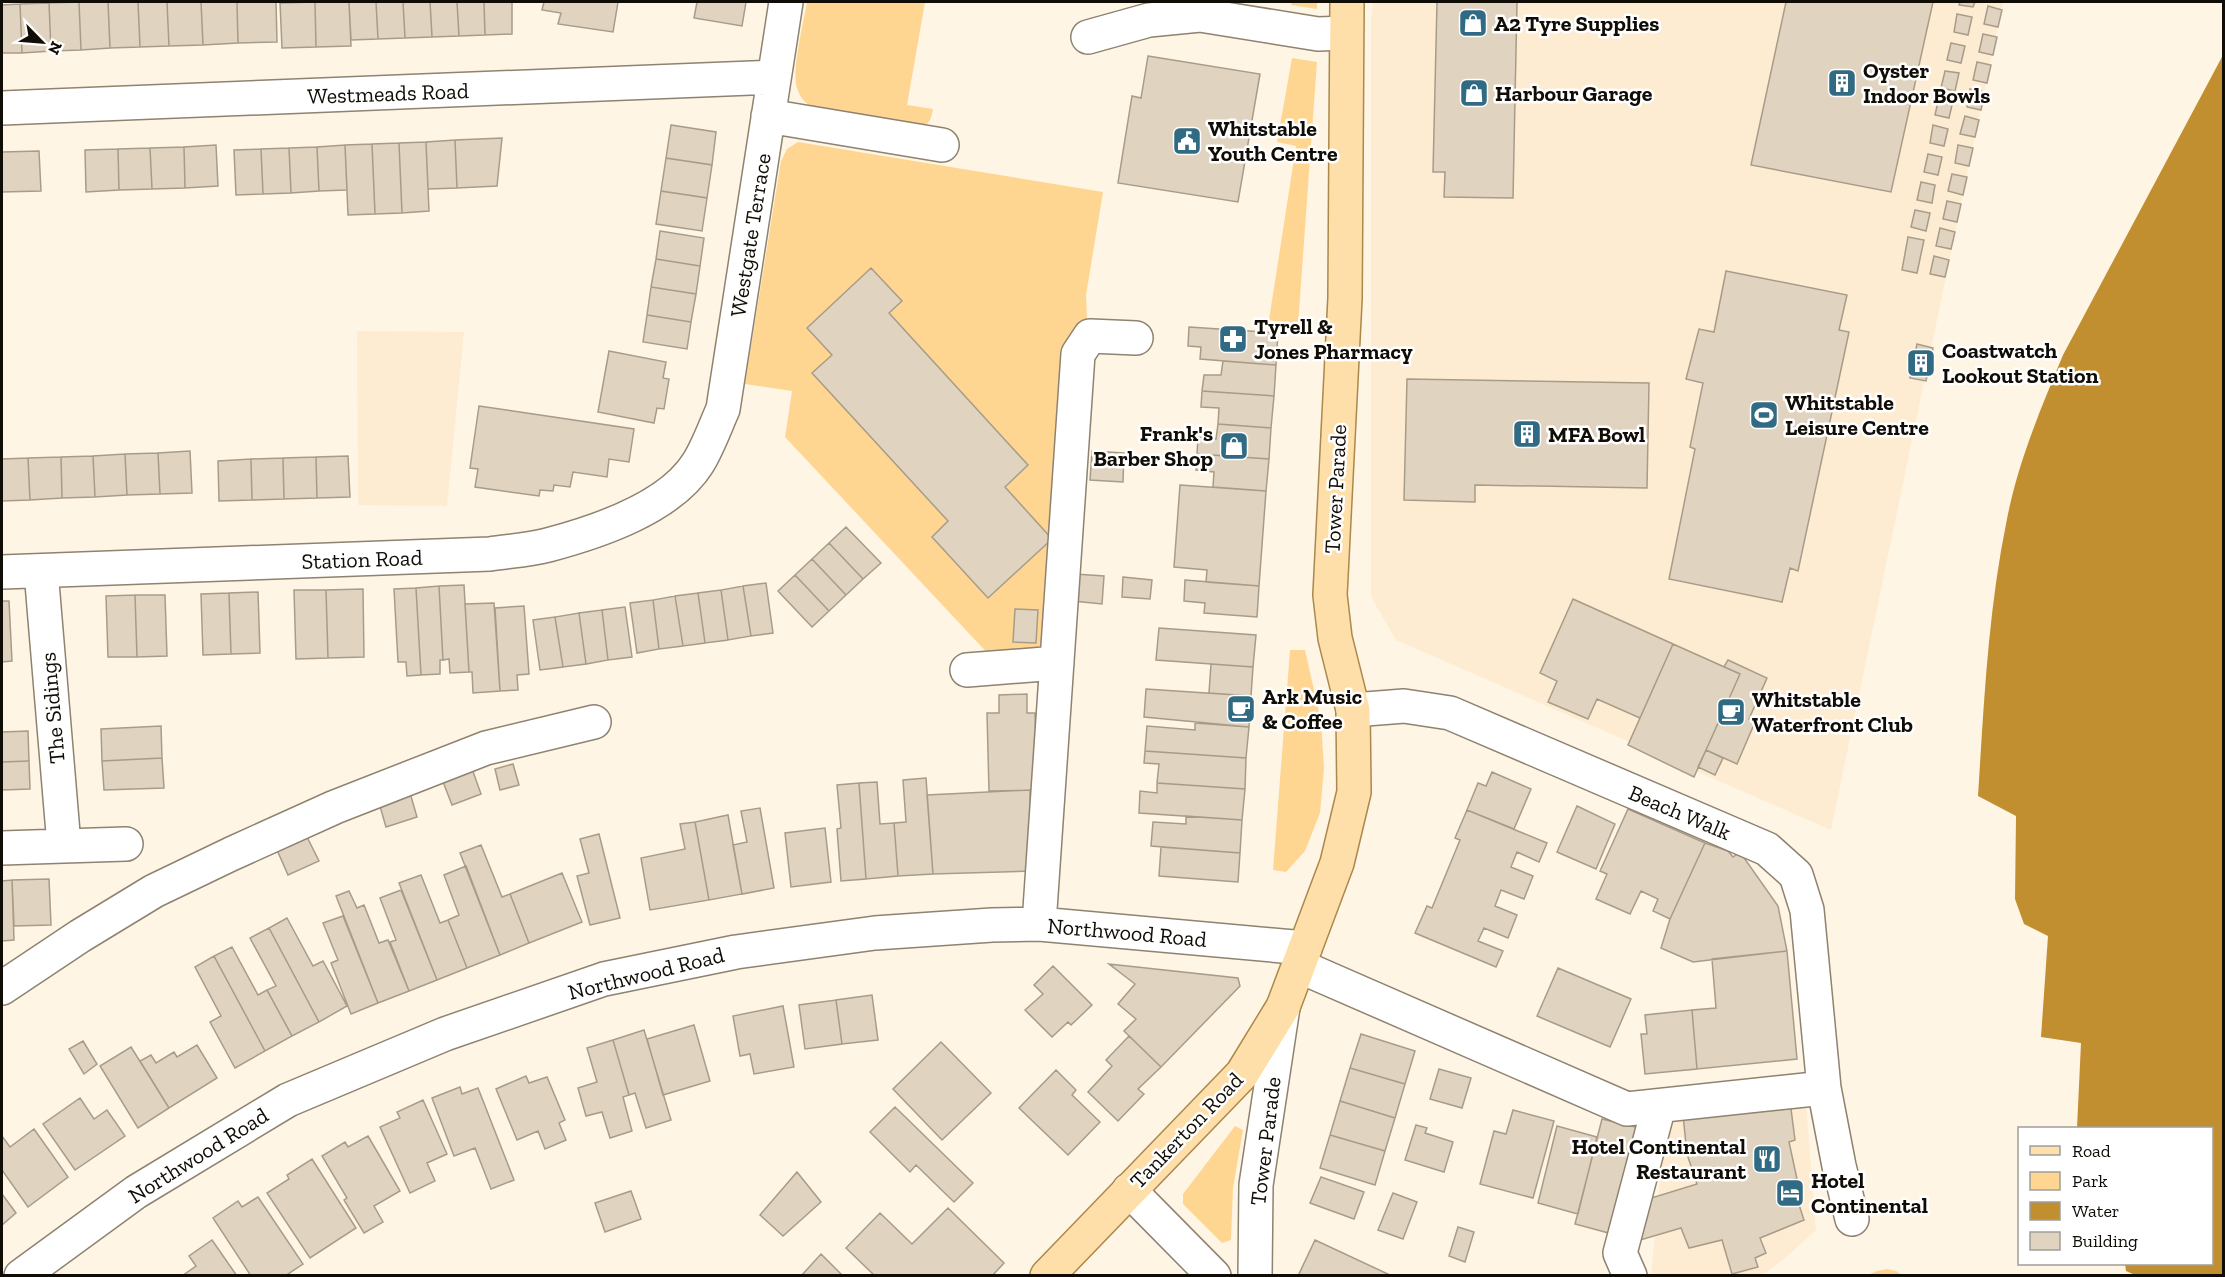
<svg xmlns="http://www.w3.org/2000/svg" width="2225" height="1277" font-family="'Zilla Slab',serif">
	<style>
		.built { fill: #fdecd1 }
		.green { fill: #fed692 }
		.water { fill: #c18f30 }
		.building { fill: #e0d3bf; stroke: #a89c89; stroke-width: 1.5 }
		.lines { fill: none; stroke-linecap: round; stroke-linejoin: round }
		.minor-casing { stroke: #8e8270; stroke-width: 36 }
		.major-casing { stroke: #ab884b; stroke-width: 36 }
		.minor { stroke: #fff; stroke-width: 33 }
		.major { stroke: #fedfa9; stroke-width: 33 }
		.labels { text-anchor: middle; stroke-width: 5; stroke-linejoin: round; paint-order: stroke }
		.poi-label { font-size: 22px; font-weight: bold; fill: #100c06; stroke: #fff; text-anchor: start }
		.street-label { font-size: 22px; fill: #100c06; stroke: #fff }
	</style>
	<rect width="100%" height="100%" fill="#fff5e4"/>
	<path class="built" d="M1373,2H2003L1831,830L1396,640L1371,597V23Z
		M357,331L464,332L447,506L358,505Z
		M1804,1078L1816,1230L1784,1259L1762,1275L1651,1276L1668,1090Z"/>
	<path class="green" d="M807,2H925L907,105L933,109C931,119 930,124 920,128L815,109C806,104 800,98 797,88C791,71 804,21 807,2Z
		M1292,2H1317V9L1291,5Z
		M1292,58L1317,62L1298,325L1269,320L1296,146L1277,142Z
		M798,142L1103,192L1086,295L1087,319L1065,353L1045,651L992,658L785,437L792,391L745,384L781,161L787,149Z
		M1290,650H1305L1321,721L1324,768L1320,813L1305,851L1286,872L1273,870Z
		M1235,1126L1243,1130L1233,1188L1231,1240L1222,1243L1183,1204V1194Z
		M1887,1269L1896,1271L1902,1275H1868L1877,1271Z"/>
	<path class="water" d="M2223,55V1275H2135L2126,1271L2125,1264H2212V1128H2077L2081,1043L2041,1037L2048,936L2024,924L2015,899L2016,816L1978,796C1984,703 1988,611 2007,519C2018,462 2041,408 2063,355Z"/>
	<path class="building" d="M79,2L81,50L51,51L49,3Z
		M79,2H108L110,48L81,50Z
		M108,2H138L140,47L110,48Z
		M138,2H167L169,46L140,47Z
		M167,2H201L203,45L169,46Z
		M201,2H237L238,43L203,45Z
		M237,2H276L277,42L238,43Z
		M315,2L316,47L282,48L280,3Z
		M315,2H349L351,46L316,47Z
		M349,2H376L378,39L351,40Z
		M376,2H403L405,38L378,39Z
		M403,2H430L432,37L405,38Z
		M430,2H457L459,36L432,37Z
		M457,2H484L485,35L459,36Z
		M484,2H512V34L485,35Z
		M544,2H618L613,32L558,24L561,13L542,10Z
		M697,2H746L742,26L694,18Z
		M1437,2H1517L1513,198L1444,197L1445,172H1433Z
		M1786,2H1933L1891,192L1751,165Z
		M1960,2H1975L1973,7L1959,5Z
		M49,3L51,51L22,53L20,4Z
		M20,4L22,53H2V5Z
		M1988,6L2002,10L1998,27L1984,24Z
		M1957,14L1972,17L1968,35L1954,32Z
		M1983,34L1997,37L1993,55L1979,52Z
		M1951,43L1965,46L1961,63L1947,60Z
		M1148,56L1260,74L1238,202L1118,183L1132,96L1141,98Z
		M1977,62L1991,65L1987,83L1973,80Z
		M1945,71L1959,73L1955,91L1941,88Z
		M1970,89L1985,92L1981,110L1967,107Z
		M1939,97L1953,101L1949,118L1935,115Z
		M1965,116L1979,120L1975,137L1960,134Z
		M671,125L716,132L712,165L666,158Z
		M1933,125L1948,129L1944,146L1930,143Z
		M502,138L497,186L457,188L455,140Z
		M455,140L457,188L428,189L426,142Z
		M426,142L429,211L402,213L399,143Z
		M399,143L402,213L375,214L372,144Z
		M372,144L375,214L348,215L345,145Z
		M216,145L218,186L185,188L184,147Z
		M345,145L347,190L319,191L317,147Z
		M1958,145L1973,148L1969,166L1955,163Z
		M184,147L185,188L152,189L150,148Z
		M317,147L319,191L291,193L289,148Z
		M150,148L152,189L119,190L118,149Z
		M289,148L291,193L263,194L261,149Z
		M118,149L119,190L86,192L85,150Z
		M261,149L263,194L236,195L234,150Z
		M39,151L41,191L2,192V152Z
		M1928,154L1942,157L1938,175L1924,172Z
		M666,158L712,165L707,198L661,191Z
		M1952,174L1967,177L1963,195L1948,191Z
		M1921,182L1935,185L1932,203L1917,200Z
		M661,191L707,198L702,231L656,224Z
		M1947,201L1961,204L1957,222L1943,219Z
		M1915,210L1930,213L1926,231L1911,227Z
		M1940,228L1955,232L1951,249L1936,246Z
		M660,231L704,238L700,266L656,259Z
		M1908,237L1924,240L1917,273L1902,270Z
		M1934,256L1949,260L1945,277L1930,274Z
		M656,259L700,266L696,294L651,287Z
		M871,268L902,301L889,313L1028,465L1005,487L1052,539L988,598L932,537L948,521L812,373L832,355L807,328Z
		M1726,271L1847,295L1839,330L1849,332L1798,571L1790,568L1782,602L1669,579L1695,449L1690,447L1703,383L1686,379L1699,329L1714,332Z
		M651,287L696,294L691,322L647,315Z
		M647,315L691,322L687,349L643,342Z
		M1189,327L1278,333L1276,365L1200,359L1201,347L1188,346Z
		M1917,344L1933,348L1926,381L1910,378Z
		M609,351L666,362L663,378L669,379L664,409L657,408L654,423L598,412Z
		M1223,361L1276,365L1274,396L1202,391L1204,375H1221Z
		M1407,379L1649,383L1647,488L1475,485V502L1404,500Z
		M1202,391L1274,396L1271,428L1218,424L1219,408L1201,407Z
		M479,406L634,429L629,462L609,459L607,477L573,472L570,487L554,485L553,491L540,490L539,496L475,487L478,469L470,468Z
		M1218,424L1271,428L1269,459L1197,454L1198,437L1216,439Z
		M190,451L192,493L160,494L158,453Z
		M1092,451L1124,453L1123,482L1090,480Z
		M158,453L160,494L127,495L125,454Z
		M125,454L127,495L95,497L93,456Z
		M1197,454L1269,459L1266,491L1213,487L1214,472L1196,470Z
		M93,456L95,497L62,498L61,457Z
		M348,456L350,497L317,498L316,457Z
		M61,457L62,498L30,500L28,458Z
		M316,457L317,498L284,499L283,458Z
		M28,458L30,500L2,501V459Z
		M283,458L284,499L252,500L251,459Z
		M251,459L252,500L219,501L218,461Z
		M1180,485L1266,491L1259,586L1206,582L1207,570L1174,567Z
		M846,527L881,563L863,579L829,543Z
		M829,543L863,579L846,595L812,559Z
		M812,559L846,595L829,611L795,575Z
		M1075,574L1104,576L1102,604L1073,601Z
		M795,575L829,611L812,627L778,591Z
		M1123,577L1152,580L1150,599L1122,597Z
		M1185,580L1259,586L1257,617L1204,613L1205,603L1184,601Z
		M766,583L773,633L751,636L743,586Z
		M464,585L469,672L450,673L449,659L443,660L439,586Z
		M439,586L443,660H440V674L421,675L416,588Z
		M743,586L751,636L728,640L721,590Z
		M416,588L421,675L407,676L406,662H398L394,589Z
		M363,589L364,657L328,658L326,590Z
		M294,590H326L328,658L296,659Z
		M721,590L728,640L705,643L698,593Z
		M258,592L260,653L231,654L229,593Z
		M229,593L231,654L203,655L201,594Z
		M698,593L705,643L683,646L675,596Z
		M135,595H165L167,656L137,657Z
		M135,595L137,657H108L106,596Z
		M675,596L683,646L659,649L653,600Z
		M1573,599L1673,644L1640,718L1597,699L1588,719L1548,702L1557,681L1540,673Z
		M653,600L659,649L637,653L630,603Z
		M2,601H9L12,661L2,662Z
		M494,603L500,691L473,693L472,672H469L465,604Z
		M524,606L529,674L517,675L518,690L500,691L495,608Z
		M625,607L632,657L608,660L602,610Z
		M1015,609L1038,610L1036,643L1013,642Z
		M602,610L608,660L586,664L579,613Z
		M579,613L586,664L563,667L555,617Z
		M555,617L563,667L540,670L533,620Z
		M1159,628L1256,635L1253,667L1156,660Z
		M1673,644L1740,674L1694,777L1628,745Z
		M1728,660L1767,678L1749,719L1755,722L1737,764L1706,750L1740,674L1724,667Z
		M1211,664L1253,667L1251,696L1209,693Z
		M1146,689L1251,696L1249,727L1144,717Z
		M1027,694V713H1035L1038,790L989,791L987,713H999V695Z
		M1195,723L1249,727L1246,758L1145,751L1147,726L1195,730Z
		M161,726L162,758L102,761L101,729Z
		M28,731L29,761L2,762V732Z
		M1706,750L1723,758L1715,775L1698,767Z
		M1145,751L1246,758L1245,789L1157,783L1159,764L1144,763Z
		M162,758L164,788L104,790L102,761Z
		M29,761L30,789L2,790V762Z
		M470,763L481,794L452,805L440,774Z
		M513,764L519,785L500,790L495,769Z
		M1492,772L1531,789L1514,829L1467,810L1478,783L1486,786Z
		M926,778L933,874L898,876L894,823L906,822L903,780Z
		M877,782L880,824L894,823L898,876L866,879L859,783Z
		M859,783L866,879L841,881L837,829L841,828L837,785Z
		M1157,783L1245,789L1242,820L1139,813L1140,791L1157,793Z
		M408,786L417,817L386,827L377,796Z
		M1030,790L1032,871L933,874L927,795Z
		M1577,806L1615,824L1596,869L1557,852Z
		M760,808L774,888L742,894L733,845L747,842L741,811Z
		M1628,809L1705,843L1670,919L1653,911L1658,899L1641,891L1630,914L1596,899L1607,874L1600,871Z
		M1467,810L1547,843L1539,862L1517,852L1511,867L1533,876L1524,899L1501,890L1495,906L1517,915L1508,938L1484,928L1478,941L1503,951L1496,967L1415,933L1427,906L1432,908L1460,840L1455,838Z
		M728,815L742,894L709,900L695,822Z
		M1186,816L1242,820L1240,853L1151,846L1153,822L1186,824Z
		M695,822L709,900L650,910L641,858L685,849L680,824Z
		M825,828L831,882L791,887L785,833Z
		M303,829L319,861L288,875L274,843Z
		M599,834L620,918L590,925L577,876L589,873L580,839Z
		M1705,843L1728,851L1733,857L1740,852L1778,906L1787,951L1693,962L1661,948L1670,919Z
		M481,845L502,897L510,894L529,943L500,955L460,853Z
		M1161,847L1240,853L1238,882L1159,876Z
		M466,866L500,955L467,968L448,920L459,915L444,875Z
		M562,873L582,922L529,943L510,894Z
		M421,875L440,923L448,920L467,968L437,980L399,883Z
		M49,879L51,925L14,926L12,880Z
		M12,880L14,940L2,941V881Z
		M401,890L437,980L409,991L390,942L396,940L380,898Z
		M349,891L357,908L364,905L379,943L388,940L409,991L378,1003L336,896Z
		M343,916L378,1003L351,1014L331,963L338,960L323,923Z
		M287,918L313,966L323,961L347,1006L319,1022L269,928Z
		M269,928L319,1022L292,1036L267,990L276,986L250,938Z
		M232,947L258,995L267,990L292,1036L265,1051L214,956Z
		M1787,951L1797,1059L1697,1069L1692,1010L1716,1008L1712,959Z
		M214,956L265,1051L235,1068L210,1022L221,1016L195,967Z
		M1109,964L1238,978L1240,986L1161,1067L1124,1031L1136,1019L1118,1004L1135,984Z
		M1053,966L1092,1005L1071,1025L1068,1022L1052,1037L1025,1010L1043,994L1034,985Z
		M1558,968L1631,999L1610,1047L1537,1016Z
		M872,995L878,1040L842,1044L836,1000Z
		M836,1000L842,1044L805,1049L799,1005Z
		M783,1006L794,1067L754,1074L750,1054L740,1056L733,1016Z
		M1692,1010L1697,1069L1645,1074L1641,1034H1647L1645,1015Z
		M694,1025L710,1081L663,1095L647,1039Z
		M644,1030L671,1120L646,1128L635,1093L629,1095L613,1040Z
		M1361,1034L1415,1051L1405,1084L1350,1068Z
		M1129,1036L1161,1067L1138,1089L1144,1094L1118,1121L1088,1092L1112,1066L1106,1060Z
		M613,1040L629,1095L623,1097L632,1131L610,1138L602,1112L586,1116L578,1088L597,1082L587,1048Z
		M83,1041L97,1064L84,1074L69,1049Z
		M941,1042L991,1093L942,1140L893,1089Z
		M197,1045L217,1078L169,1108L140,1061L151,1055L156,1063L174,1052L177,1057Z
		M131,1047L169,1108L138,1128L100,1066Z
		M1350,1068L1405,1084L1395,1118L1340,1101Z
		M1439,1069L1471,1078L1462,1108L1430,1099Z
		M1056,1070L1076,1090L1072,1095L1100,1122L1068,1155L1019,1108Z
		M526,1076L529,1083L547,1077L565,1120L559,1123L566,1140L545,1149L538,1131L517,1140L496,1089Z
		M460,1087L462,1094L478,1088L514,1180L491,1189L475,1148L454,1156L432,1098Z
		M80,1098L94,1119L107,1110L125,1136L75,1170L43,1124Z
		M423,1100L447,1154L427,1163L435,1181L410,1193L380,1127L400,1118L397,1112Z
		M1340,1101L1395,1118L1385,1151L1330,1135Z
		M1781,1101L1791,1109L1795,1140L1789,1142L1797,1179L1791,1180L1804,1220L1760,1238L1766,1253L1755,1258L1758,1267L1732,1274L1722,1240L1689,1248L1681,1228L1637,1241L1648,1199L1697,1184L1687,1154L1683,1115Z
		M895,1107L973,1183L954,1202L916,1165L910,1172L870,1132Z
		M1513,1110L1554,1121L1533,1198L1480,1184L1494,1131L1506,1134Z
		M1602,1119L1644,1129L1616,1235L1575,1224Z
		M1416,1125L1427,1128L1425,1133L1453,1142L1444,1172L1405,1160Z
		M1557,1126L1597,1137L1578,1214L1538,1203Z
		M34,1129L68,1177L28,1207L2,1170V1136L10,1147Z
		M1330,1135L1385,1151L1375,1185L1320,1168Z
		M368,1136L400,1191L374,1206L383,1222L364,1233L344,1200L347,1198L322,1156L345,1142L348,1147Z
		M312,1159L356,1228L310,1258L267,1193L289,1179L287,1175Z
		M797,1172L821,1202L783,1236L760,1215Z
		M1321,1177L1364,1192L1354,1219L1310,1203Z
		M631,1191L641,1219L605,1232L595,1203Z
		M1393,1193L1417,1202L1403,1239L1378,1230Z
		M2,1194L16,1213L2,1225Z
		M258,1197L303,1264L285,1276H251L213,1218L238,1201L242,1207Z
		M948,1208L1004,1263L992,1276H875L846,1248L880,1213L912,1244Z
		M1458,1227L1474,1232L1465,1262L1449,1256Z
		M212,1240L237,1276H182L196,1266L189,1256Z
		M1315,1240L1390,1275L1389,1276H1298Z
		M821,1254L843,1276H801Z"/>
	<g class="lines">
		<g class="minor-casing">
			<path id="minor" d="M1088,37L1149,20L1200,15L1318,34L1346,33
				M2,108L774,77
				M768,116L942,145
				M41,571L64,845
				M2,572L490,554C509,551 529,550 548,545C597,532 670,508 698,463C708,447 715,427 723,409L786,2
				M967,670L1057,663
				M1353,710L1404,706L1450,713L1767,849L1796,875L1807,910L1824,1088L1839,1166L1852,1219
				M2,848L126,844
				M1039,924L1078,354L1090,336L1136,338
				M1299,966L1627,1109L1824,1088
				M2,988L80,936L154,891L231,854L335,807L486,748L594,722
				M1129,1190L1214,1276
				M21,1276L136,1192L288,1100L445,1034L604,979L736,952L875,933L992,925L1039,924L1305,948
				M1255,1276L1256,1185L1283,1007
				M1630,1276L1620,1253L1659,1106"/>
		</g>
		<g class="major-casing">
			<path id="major" d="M1047,1276L1242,1074L1283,1007L1337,863L1354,792L1353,710L1335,638L1330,595L1345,298L1347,2"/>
		</g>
		<use href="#minor" class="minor"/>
		<use href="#major" class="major"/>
	</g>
	<defs>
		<g id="shop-square" transform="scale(1.5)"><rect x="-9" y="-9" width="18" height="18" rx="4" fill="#316a83" stroke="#fff"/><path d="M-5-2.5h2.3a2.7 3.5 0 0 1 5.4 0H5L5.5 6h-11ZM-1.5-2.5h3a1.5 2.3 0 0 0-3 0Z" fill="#fff"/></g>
		<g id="building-square" transform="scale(1.5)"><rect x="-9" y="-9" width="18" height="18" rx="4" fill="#316a83" stroke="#fff"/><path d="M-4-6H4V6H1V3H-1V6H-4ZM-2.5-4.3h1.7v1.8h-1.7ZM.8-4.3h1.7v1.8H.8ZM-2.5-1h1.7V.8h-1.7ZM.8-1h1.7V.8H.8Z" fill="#fff"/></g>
		<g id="civic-square" transform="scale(1.5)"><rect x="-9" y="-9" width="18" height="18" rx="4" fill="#316a83" stroke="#fff"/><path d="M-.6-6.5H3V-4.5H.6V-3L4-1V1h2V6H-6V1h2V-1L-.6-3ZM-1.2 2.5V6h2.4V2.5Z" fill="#fff"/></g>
		<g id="pharmacy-square" transform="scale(1.5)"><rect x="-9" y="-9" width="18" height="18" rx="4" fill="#316a83" stroke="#fff"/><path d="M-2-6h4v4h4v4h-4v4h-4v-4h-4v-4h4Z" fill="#fff"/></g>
		<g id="stadium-square" transform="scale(1.5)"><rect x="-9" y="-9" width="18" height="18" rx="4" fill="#316a83" stroke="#fff"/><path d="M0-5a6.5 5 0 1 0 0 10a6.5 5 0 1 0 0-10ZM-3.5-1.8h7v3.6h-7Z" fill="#fff"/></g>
		<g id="cafe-square" transform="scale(1.5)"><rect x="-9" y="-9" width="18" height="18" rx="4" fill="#316a83" stroke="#fff"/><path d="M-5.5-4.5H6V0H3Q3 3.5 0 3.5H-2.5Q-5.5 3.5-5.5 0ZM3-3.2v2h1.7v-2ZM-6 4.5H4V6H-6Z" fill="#fff"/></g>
		<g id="restaurant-square" transform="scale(1.5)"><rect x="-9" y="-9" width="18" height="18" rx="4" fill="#316a83" stroke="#fff"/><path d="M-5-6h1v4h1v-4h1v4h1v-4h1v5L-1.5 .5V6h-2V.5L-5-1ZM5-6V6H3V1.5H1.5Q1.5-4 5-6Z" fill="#fff"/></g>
		<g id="hotel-square" transform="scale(1.5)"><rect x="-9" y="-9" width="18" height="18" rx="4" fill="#316a83" stroke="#fff"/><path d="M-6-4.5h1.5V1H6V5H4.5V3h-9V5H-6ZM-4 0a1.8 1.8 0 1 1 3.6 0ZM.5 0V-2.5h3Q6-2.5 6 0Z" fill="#fff"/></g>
	</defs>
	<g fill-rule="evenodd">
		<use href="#shop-square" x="1473" y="23"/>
		<use href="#building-square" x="1842" y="83"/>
		<use href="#shop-square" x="1474" y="93"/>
		<use href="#civic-square" x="1187" y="141"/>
		<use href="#pharmacy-square" x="1233" y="339"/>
		<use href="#building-square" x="1921" y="363"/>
		<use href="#stadium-square" x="1764" y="415"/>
		<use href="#building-square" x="1527" y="434"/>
		<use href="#shop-square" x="1234" y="446"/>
		<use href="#cafe-square" x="1241" y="709"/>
		<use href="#cafe-square" x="1731" y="712"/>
		<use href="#restaurant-square" x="1767" y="1159"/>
		<use href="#hotel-square" x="1790" y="1193"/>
	</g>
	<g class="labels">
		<g class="poi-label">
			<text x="1494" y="31">A2 Tyre Supplies</text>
			<text x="1863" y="78">Oyster<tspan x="1863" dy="25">Indoor Bowls</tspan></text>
			<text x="1495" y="101">Harbour Garage</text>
			<text x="1208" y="136">Whitstable<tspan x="1208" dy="25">Youth Centre</tspan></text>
			<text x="1254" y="334">Tyrell &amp;<tspan x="1254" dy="25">Jones Pharmacy</tspan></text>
			<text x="1942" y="358">Coastwatch<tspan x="1942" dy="25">Lookout Station</tspan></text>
			<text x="1785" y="410">Whitstable<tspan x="1785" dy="25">Leisure Centre</tspan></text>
			<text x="1213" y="441" text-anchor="end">Frank's<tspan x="1213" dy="25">Barber Shop</tspan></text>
			<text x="1548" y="442">MFA Bowl</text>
			<text x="1262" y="704">Ark Music<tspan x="1262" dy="25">&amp; Coffee</tspan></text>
			<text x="1752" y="707">Whitstable<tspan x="1752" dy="25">Waterfront Club</tspan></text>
			<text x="1746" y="1154" text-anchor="end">Hotel Continental<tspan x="1746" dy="25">Restaurant</tspan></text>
			<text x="1811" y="1188">Hotel<tspan x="1811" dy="25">Continental</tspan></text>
		</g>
		<g class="street-label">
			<text transform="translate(388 93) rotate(-2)" y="8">Westmeads Road</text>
			<text transform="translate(750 235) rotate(-81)" y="8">Westgate Terrace</text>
			<text transform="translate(1335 489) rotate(-87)" y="8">Tower Parade</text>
			<text transform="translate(362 559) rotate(-2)" y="8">Station Road</text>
			<text transform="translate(52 708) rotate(-95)" y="8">The Sidings</text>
			<text transform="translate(1680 812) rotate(23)" y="8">Beach Walk</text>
			<text transform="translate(1127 932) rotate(5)" y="8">Northwood Road</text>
			<text transform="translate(646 973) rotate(-14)" y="8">Northwood Road</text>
			<text transform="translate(1186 1130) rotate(-46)" y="8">Tankerton Road</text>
			<text transform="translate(1265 1141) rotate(-83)" y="8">Tower Parade</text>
			<text transform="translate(198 1155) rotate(-32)" y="8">Northwood Road</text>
		</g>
	</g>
	<rect width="2225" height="1277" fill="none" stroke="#100c06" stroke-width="6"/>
	<rect x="2018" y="1127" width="195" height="138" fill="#ffffff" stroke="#9f9e9b" stroke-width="1.5"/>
	<rect x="2030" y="1146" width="30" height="9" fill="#fedfa9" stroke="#9f9e9b" stroke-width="1.5"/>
	<text x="2072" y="1157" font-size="18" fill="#100c06">Road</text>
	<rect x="2030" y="1172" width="30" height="18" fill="#fed692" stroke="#9f9e9b" stroke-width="1.5"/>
	<text x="2072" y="1187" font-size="18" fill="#100c06">Park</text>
	<rect x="2030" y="1202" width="30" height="18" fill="#c18f30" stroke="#9f9e9b" stroke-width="1.5"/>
	<text x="2072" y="1217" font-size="18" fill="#100c06">Water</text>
	<rect x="2030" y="1232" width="30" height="18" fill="#e0d3bf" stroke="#9f9e9b" stroke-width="1.5"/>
	<text x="2072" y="1247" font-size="18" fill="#100c06">Building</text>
	<g transform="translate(42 42) rotate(115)" stroke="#ffffff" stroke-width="4.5" paint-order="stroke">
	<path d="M0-4.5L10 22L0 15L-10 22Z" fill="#100c06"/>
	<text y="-9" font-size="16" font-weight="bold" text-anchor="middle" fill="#100c06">N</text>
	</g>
</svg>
